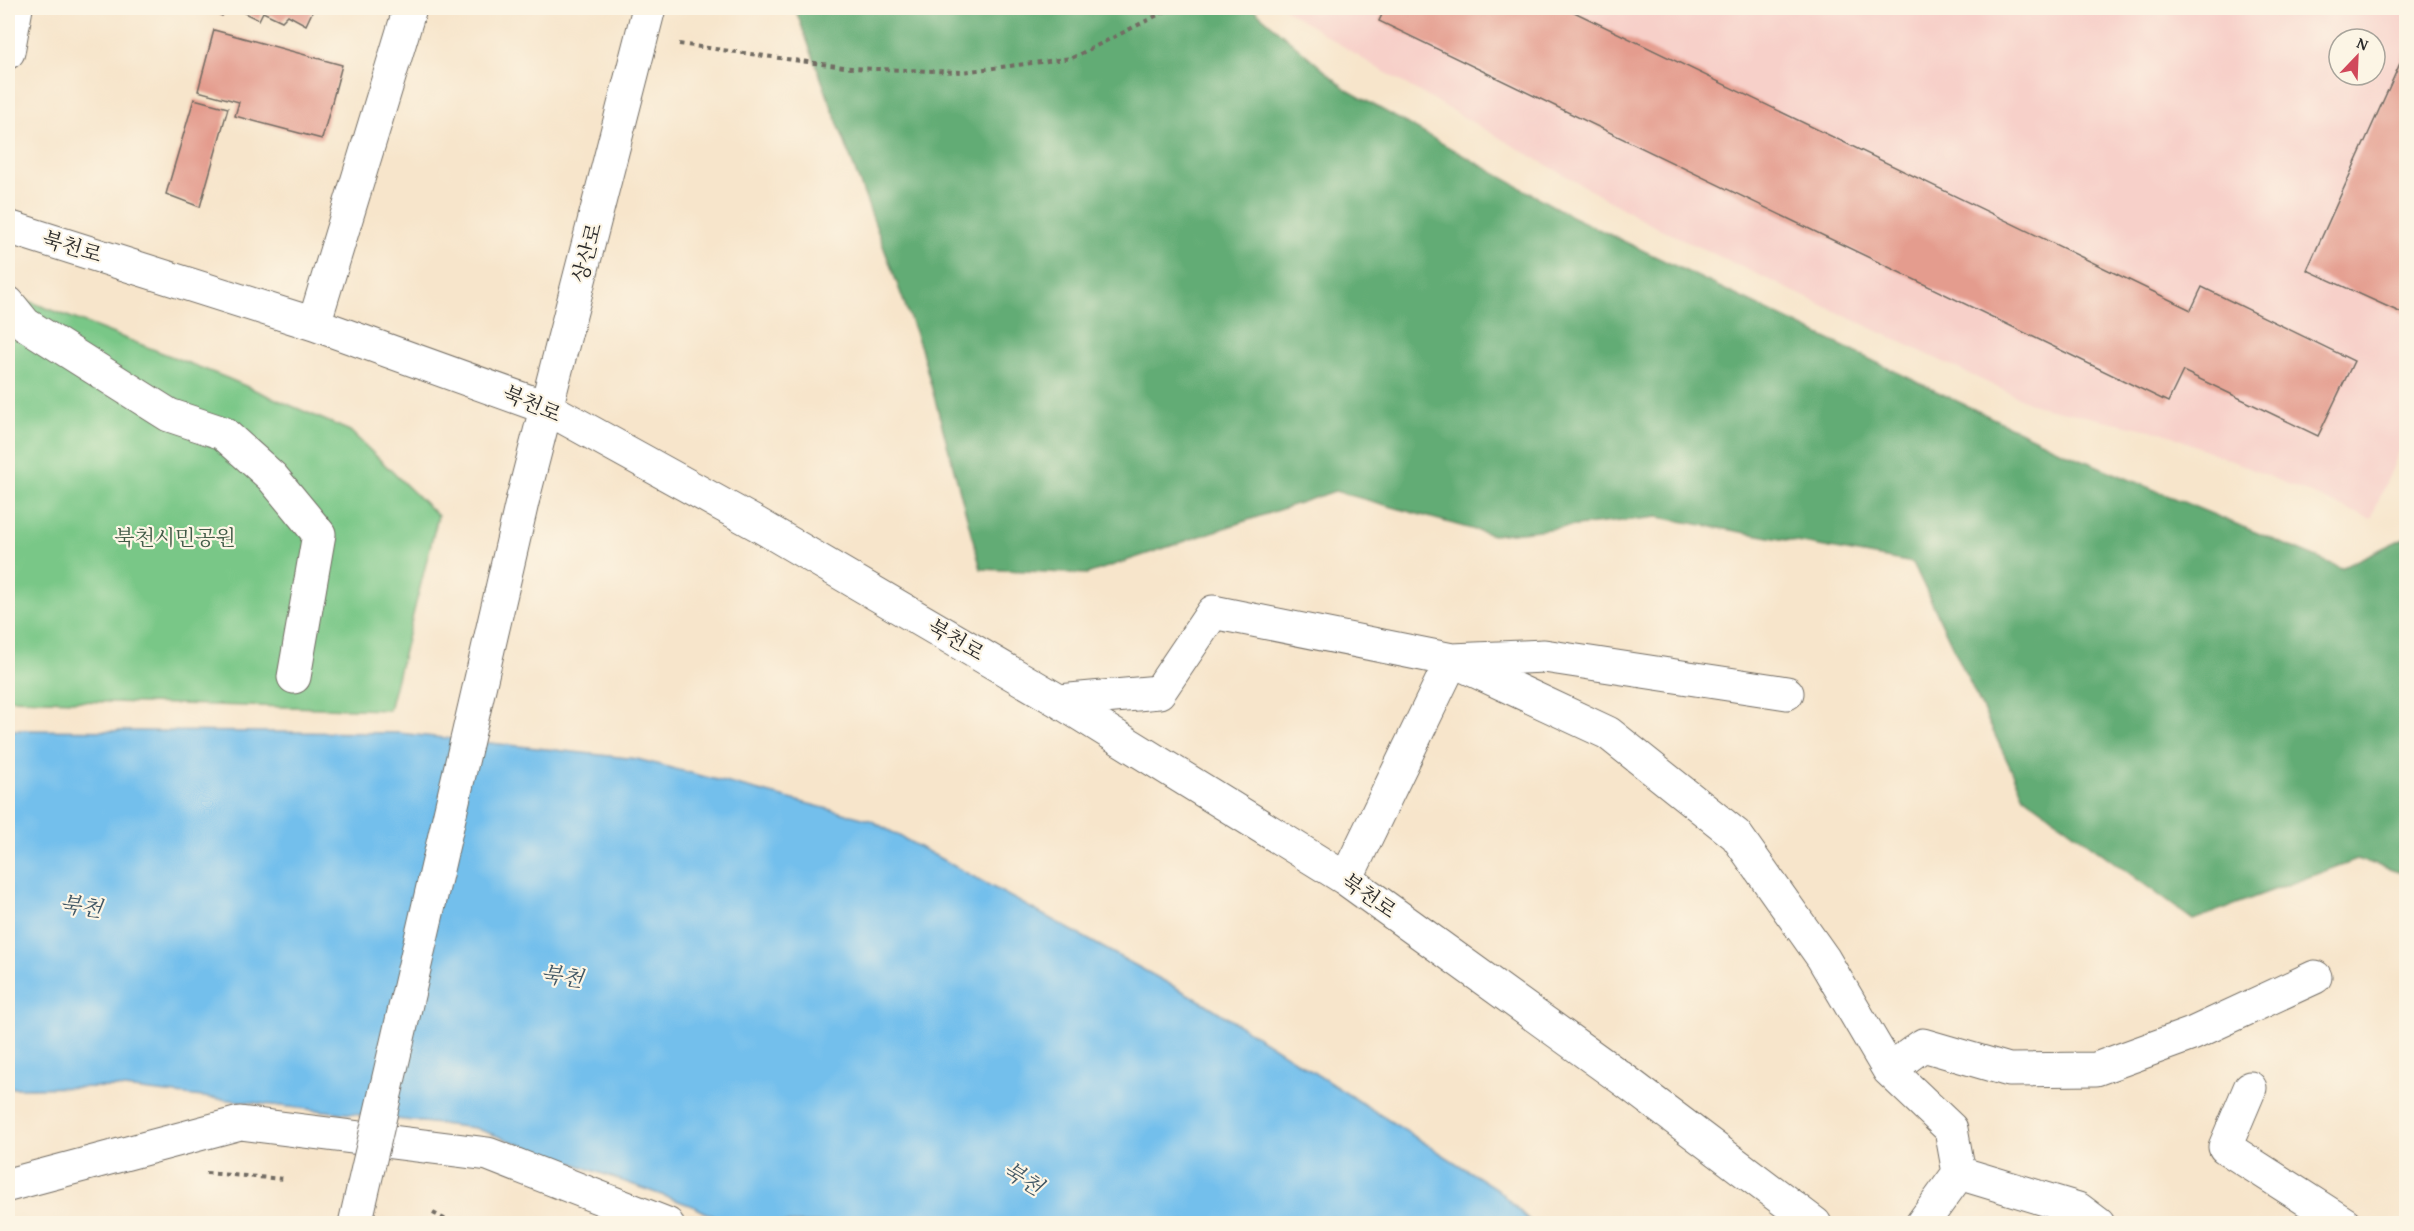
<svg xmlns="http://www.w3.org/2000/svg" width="2414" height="1231" font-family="'Gentium Book Plus','Noto Serif KR',serif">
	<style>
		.built { fill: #f7d0c9; fill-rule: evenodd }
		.green { fill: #79c787; stroke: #527959; stroke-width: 1.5 }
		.forest { fill: #62ac74; stroke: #466c50; stroke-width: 1.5 }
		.water { fill: #73bfec; stroke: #4f758c; stroke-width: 1.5 }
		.building { fill: #e49c8e }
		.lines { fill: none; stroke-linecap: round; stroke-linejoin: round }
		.minor-casing { stroke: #726c63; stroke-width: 35 }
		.path { stroke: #726c63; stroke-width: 4; stroke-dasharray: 4.5 4.5; stroke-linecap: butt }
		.minor { stroke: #fff; stroke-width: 33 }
		.minor-bridge-casing { stroke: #726c63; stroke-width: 35; stroke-linecap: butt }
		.minor-bridge { stroke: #fff; stroke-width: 33 }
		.labels { text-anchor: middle; stroke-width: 4.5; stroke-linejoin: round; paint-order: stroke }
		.street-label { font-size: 21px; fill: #2b2b2b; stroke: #fcf5e5 }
		.park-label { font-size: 21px; fill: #425a47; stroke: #fcf5e5 }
		.water-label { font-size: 22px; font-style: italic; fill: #415765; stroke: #fcf5e5 }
	</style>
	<rect width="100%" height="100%" fill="#fcf5e5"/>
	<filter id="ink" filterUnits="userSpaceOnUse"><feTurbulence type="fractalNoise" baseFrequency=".0167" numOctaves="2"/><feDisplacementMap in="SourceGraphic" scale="12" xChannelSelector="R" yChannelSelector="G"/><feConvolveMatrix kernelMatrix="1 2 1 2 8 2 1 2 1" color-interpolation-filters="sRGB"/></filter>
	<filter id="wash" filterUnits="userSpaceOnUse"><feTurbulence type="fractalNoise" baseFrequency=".008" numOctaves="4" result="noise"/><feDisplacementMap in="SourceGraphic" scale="24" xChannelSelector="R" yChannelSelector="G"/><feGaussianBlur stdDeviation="1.35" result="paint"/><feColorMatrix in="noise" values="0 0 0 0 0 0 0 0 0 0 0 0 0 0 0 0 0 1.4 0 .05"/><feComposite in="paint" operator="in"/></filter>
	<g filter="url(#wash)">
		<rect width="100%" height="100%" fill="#f7e5cb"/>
		<path class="built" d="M1283,8H2406V435L2371,519L2165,433L2037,406L1648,223L1374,66ZM2339,39H2375V75H2339Z"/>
		<path class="green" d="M8,293L227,378L350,431L438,516L389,710L8,699Z"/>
		<path class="forest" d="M795,8H1252L1347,90L1571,216L2059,450L2341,568L2406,537V874L2357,859L2193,920L2024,796L1913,563L1658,517L1493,535L1335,491L1087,574L981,569L921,348Z"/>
		<path class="water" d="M8,730L398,733L637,759L870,820L1206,1004L1497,1189L1532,1223H726L695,1207L475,1128L115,1087L8,1088Z"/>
		<g id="blocks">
			<path class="building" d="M206,8H227L222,16Z
				M234,8H314L306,25L288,15L282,21L263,12L259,20Z
				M1385,8H1566L2191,310L2202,287L2354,361L2318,436L2183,371L2168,402L1379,21Z
				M214,30L342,65L322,139L235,116L239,102L198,91Z
				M2406,50V315L2307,270Z
				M194,99L228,108L200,207L166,194Z"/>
		</g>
	</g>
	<g filter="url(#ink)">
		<use href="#blocks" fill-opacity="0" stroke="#726c63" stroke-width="1.5"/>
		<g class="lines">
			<g class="minor-casing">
				<path id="minor" d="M8,52L16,8
					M8,227L314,324L547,408L757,524L1059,701L1346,879L1627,1082L1815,1224
					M8,303L25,324L169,415L223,433L272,477L319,534L294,677
					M314,324L410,8
					M523,498L649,8
					M1059,701L1159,692L1213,612L1452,660L1544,656L1787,693
					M1346,879L1452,660L1608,733L1736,835L1823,958L1889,1070L1951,1129L1959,1173L1922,1224
					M1889,1070L1923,1045L2009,1070L2096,1069L2192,1034L2315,977
					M2250,1088L2225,1147L2345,1224
					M1959,1173L2078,1209L2098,1224
					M8,1185L240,1123L488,1154L667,1224"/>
			</g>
			<path class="path" d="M679,44L851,68L962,72L1072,58L1172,8
				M206,1173L284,1179
				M433,1213L454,1224"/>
			<use href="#minor" class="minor"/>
			<g class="minor-bridge-casing">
				<path id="minor-bridge" d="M355,1224L523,498"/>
			</g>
			<use href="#minor-bridge" class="minor-bridge"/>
		</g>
	</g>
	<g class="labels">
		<g class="street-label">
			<text transform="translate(72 247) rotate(17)" y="7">북천로</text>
			<text transform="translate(587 253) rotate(-75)" y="7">상산로</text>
			<text transform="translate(532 404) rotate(23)" y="7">북천로</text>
			<text transform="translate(956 640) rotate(30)" y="7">북천로</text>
			<text transform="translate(1369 896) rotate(35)" y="7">북천로</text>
		</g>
		<g class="park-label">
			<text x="175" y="545">북천시민공원</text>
		</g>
		<g class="water-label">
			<text transform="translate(81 906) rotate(8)" y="8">북천</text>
			<text transform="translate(562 976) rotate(8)" y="8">북천</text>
			<text transform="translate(1023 1178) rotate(32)" y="8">북천</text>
		</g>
	</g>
	<rect width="2414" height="1231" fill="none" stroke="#fcf5e5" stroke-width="30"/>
	<g transform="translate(2357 57) rotate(23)"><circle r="28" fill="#fcf5e5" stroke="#a8a49b" stroke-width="1.5"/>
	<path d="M0-4.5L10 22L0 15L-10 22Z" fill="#d1495b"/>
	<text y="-9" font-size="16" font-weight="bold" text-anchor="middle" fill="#2b2b2b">N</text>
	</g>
</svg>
